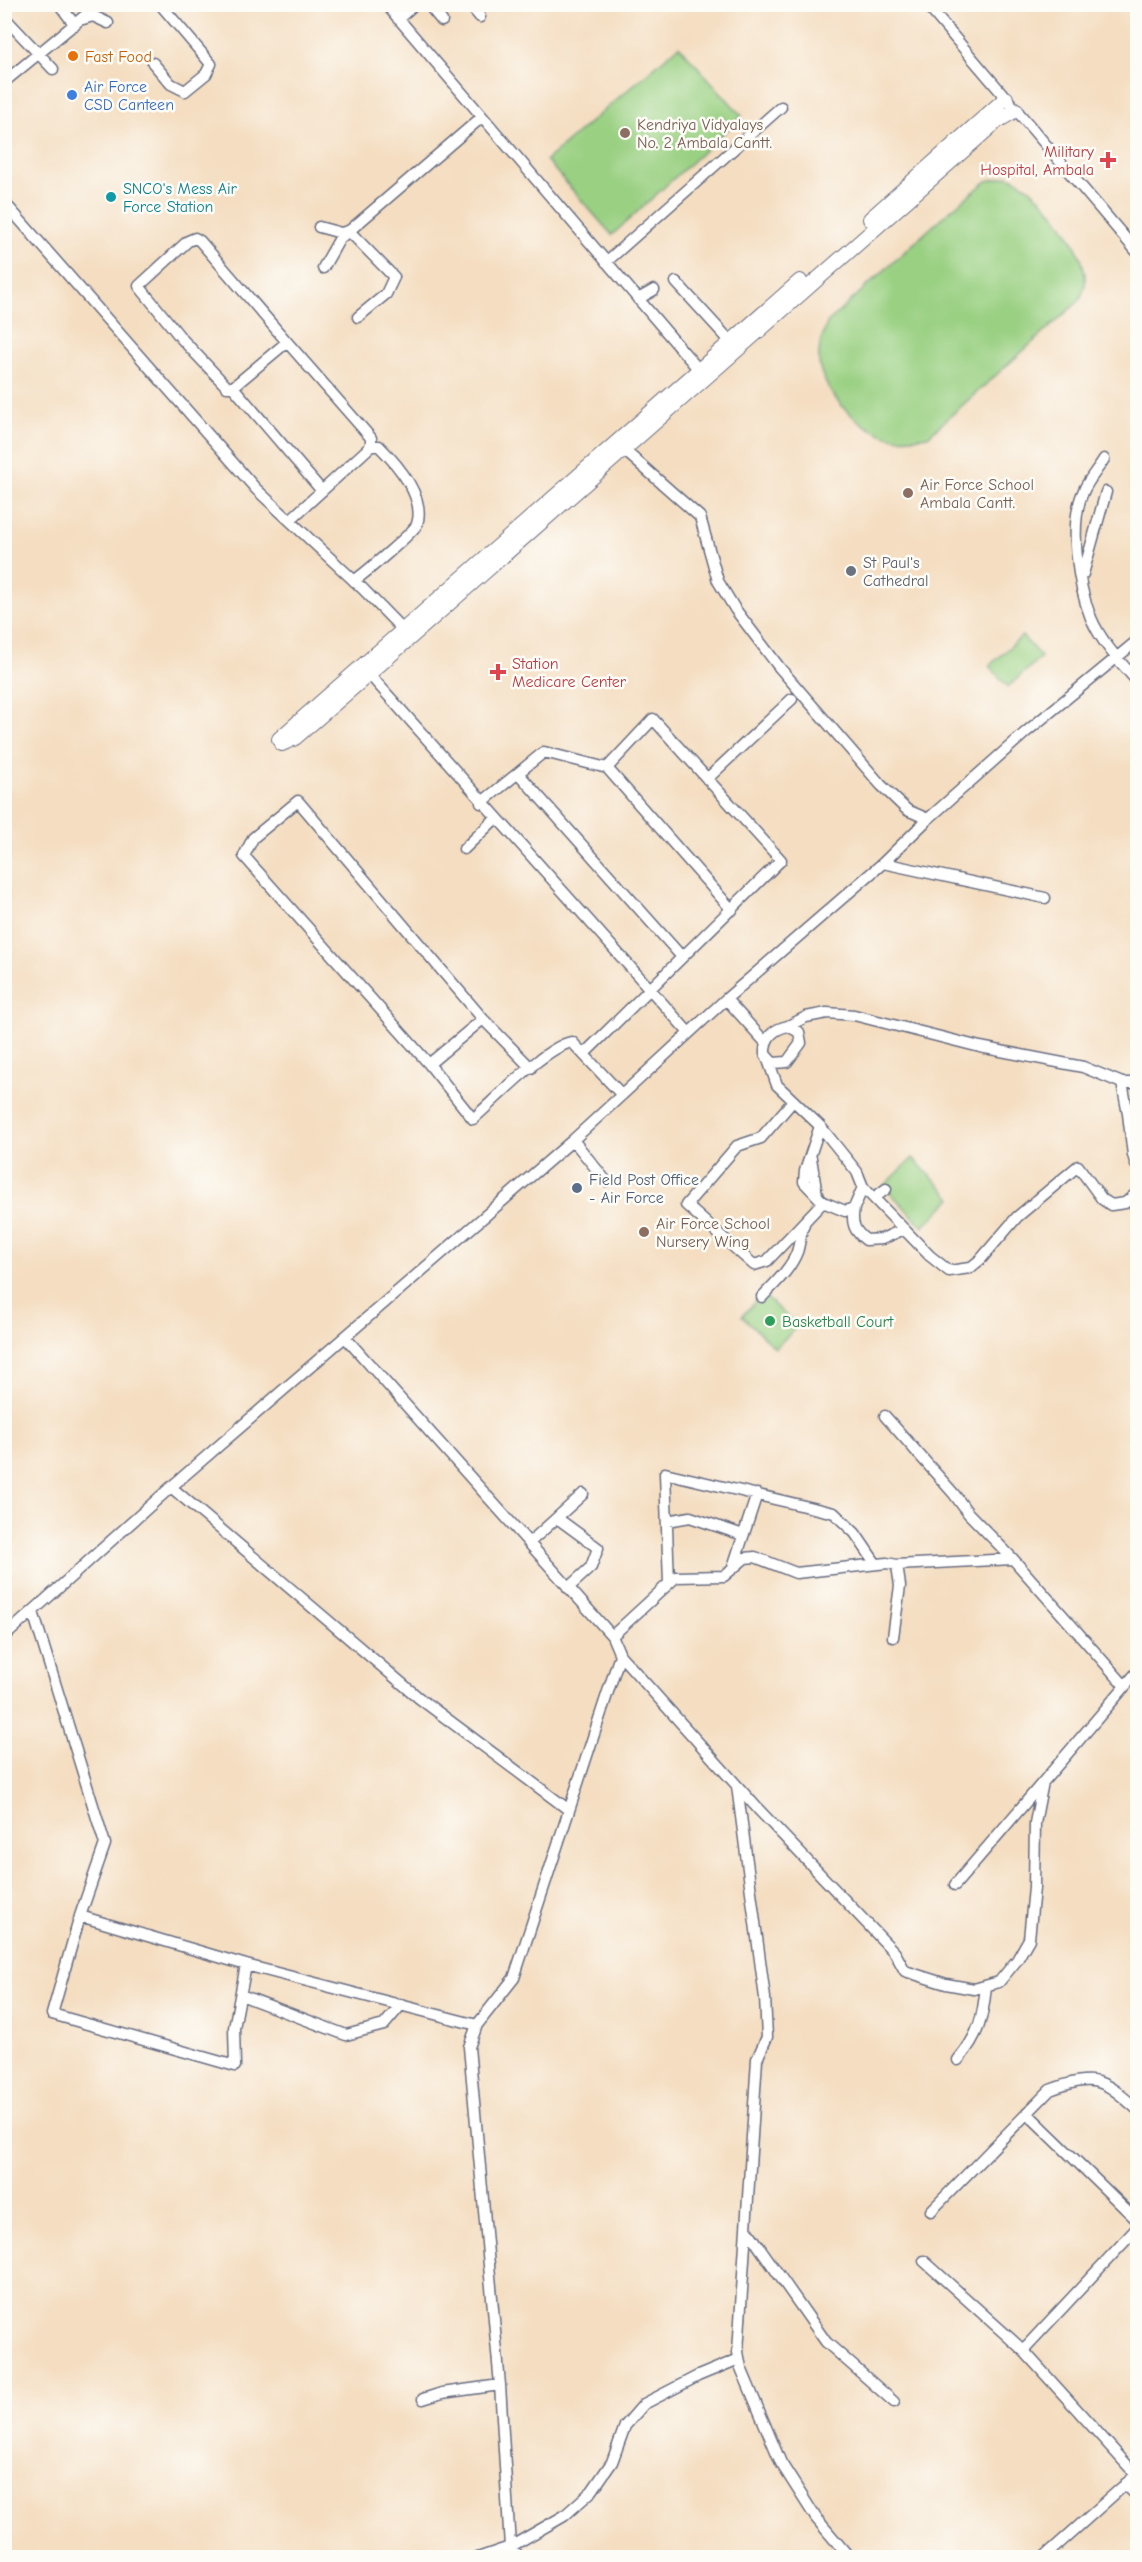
<svg xmlns="http://www.w3.org/2000/svg" width="1142" height="2562" font-family="'Comic Neue',sans-serif">
	<style>
		.green { fill: #9ad082; stroke: #5a8070; stroke-width: 1.5 }
		.lines { fill: none; stroke-linecap: round; stroke-linejoin: round }
		.minor-casing { stroke: #676c80; stroke-width: 13 }
		.major-casing { stroke: #676c80; stroke-width: 16 }
		.minor { stroke: #fff; stroke-width: 10 }
		.major { stroke: #fff; stroke-width: 14 }
		.food-dot { fill: #e8710a; stroke: #fdfcf7; stroke-width: 2 }
		.shop-dot { fill: #3f7fe0; stroke: #fdfcf7; stroke-width: 2 }
		.education-dot { fill: #8d6e63; stroke: #fdfcf7; stroke-width: 2 }
		.health-dot { fill: #e0444e; stroke: #fdfcf7; stroke-width: 2 }
		.culture-dot { fill: #0f9aa8; stroke: #fdfcf7; stroke-width: 2 }
		.worship-dot { fill: #6b7280; stroke: #fdfcf7; stroke-width: 2 }
		.service-dot { fill: #5c6f8a; stroke: #fdfcf7; stroke-width: 2 }
		.leisure-dot { fill: #2e9e5b; stroke: #fdfcf7; stroke-width: 2 }
		.labels { text-anchor: middle; stroke-width: 5; stroke-linejoin: round; paint-order: stroke }
		.food-label { font-size: 16px; fill: #c56008; stroke: #fdfcf7; text-anchor: start }
		.shop-label { font-size: 16px; fill: #366cbe; stroke: #fdfcf7; text-anchor: start }
		.education-label { font-size: 16px; fill: #785e54; stroke: #fdfcf7; text-anchor: start }
		.health-label { font-size: 16px; fill: #be3a42; stroke: #fdfcf7; text-anchor: end }
		.culture-label { font-size: 16px; fill: #0d838f; stroke: #fdfcf7; text-anchor: start }
		.worship-label { font-size: 16px; fill: #5b616d; stroke: #fdfcf7; text-anchor: start }
		.service-label { font-size: 16px; fill: #4e5e75; stroke: #fdfcf7; text-anchor: start }
		.leisure-label { font-size: 16px; fill: #27864d; stroke: #fdfcf7; text-anchor: start }
	</style>
	<rect width="100%" height="100%" fill="#fdfcf7"/>
	<filter id="ink" filterUnits="userSpaceOnUse"><feTurbulence type="fractalNoise" baseFrequency=".0167" numOctaves="2"/><feDisplacementMap in="SourceGraphic" scale="12" xChannelSelector="R" yChannelSelector="G"/><feConvolveMatrix kernelMatrix="1 2 1 2 8 2 1 2 1" color-interpolation-filters="sRGB"/></filter>
	<filter id="wash" filterUnits="userSpaceOnUse"><feTurbulence type="fractalNoise" baseFrequency=".008" numOctaves="4" result="noise"/><feDisplacementMap in="SourceGraphic" scale="24" xChannelSelector="R" yChannelSelector="G"/><feGaussianBlur stdDeviation="1.35" result="paint"/><feColorMatrix in="noise" values="0 0 0 0 0 0 0 0 0 0 0 0 0 0 0 0 0 1.4 0 .05"/><feComposite in="paint" operator="in"/></filter>
	<g filter="url(#wash)">
		<rect width="100%" height="100%" fill="#f4ddc0"/>
		<path class="green" d="M679,46L742,116L612,235L546,160Z
			M1008,176C1039,186 1088,249 1085,282C1085,288 1082,294 1080,300L928,436C918,437 906,440 896,438C863,432 829,400 820,368C816,353 822,337 827,323L948,212L987,181Z
			M1022,636L1041,657L1008,687L989,666Z
			M913,1158L952,1198L923,1227L884,1186Z
			M762,1294L798,1326L775,1348L742,1316Z"/>
	</g>
	<g filter="url(#ink)">
		<g class="lines">
			<g class="minor-casing">
				<path id="minor" d="M59,4L75,25
					M386,4L699,370
					M428,4L442,21
					M469,4L480,17
					M926,4L1138,253
					M4,17L53,69
					M83,19L93,16L108,23
					M398,19L415,4
					M153,63L171,84L185,91L206,74L211,64L160,4
					M4,82L99,4
					M4,202L256,489L363,589L402,629
					M319,227L341,233L348,231
					M606,262L781,107
					M323,268L340,238L349,231
					M676,282L731,342
					M638,299L654,290
					M358,317L386,294L394,277L349,231L482,117
					M233,387H227L181,338L139,286L188,241L195,238L200,241L287,342
					M624,450L700,517L718,581L735,609L779,667L881,785L907,810L928,819
					M1104,459C1098,469 1089,479 1084,490C1068,522 1078,586 1091,618C1101,642 1121,663 1138,682
					M322,491L233,387L287,342L371,438V446
					M290,520L371,446H379C396,463 426,497 417,524C414,532 365,573 354,581
					M1083,574L1106,492
					M369,674L689,1033
					M607,768L732,910
					M518,773L682,957
					M707,779L792,699
					M481,803L544,752L607,768L653,719L781,860L585,1053
					M464,849L495,819
					M883,863L1045,898
					M726,999L766,1043
					M788,1026L806,1017L827,1013L854,1015L980,1047L1083,1067L1122,1083L1128,1114L1138,1119
					M788,1026L799,1032L801,1043L787,1062L773,1063L765,1054C764,1038 773,1029 788,1026Z
					M767,1057L777,1085L820,1126L857,1172L863,1187L930,1256L949,1271L970,1268L981,1259L1017,1217L1078,1166L1102,1199L1111,1205L1125,1203L1138,1192
					M429,1064L483,1019
					M531,1068L483,1019L298,801L253,838L244,856L429,1064L473,1119C496,1099 545,1047 572,1042L622,1095
					M1122,1083H1138
					M793,1101L761,1138L737,1146L686,1205L754,1265L767,1261L823,1202L804,1182L805,1171L820,1126
					M1128,1114L1133,1155L1136,1165
					M573,1140L606,1181
					M811,1158L817,1195
					M874,1198L886,1189
					M823,1202L845,1211L854,1208L863,1187
					M854,1208C851,1223 854,1231 866,1240L882,1239L904,1229
					M762,1297C775,1283 790,1270 797,1252C800,1243 800,1234 804,1224
					M345,1337L612,1636L620,1655L758,1809L895,1953L905,1971L946,1984L974,1989L999,1982L1017,1960L1029,1939L1034,1888L1035,1823L1043,1782
					M885,1416L954,1494L968,1513L1013,1559L897,1565
					M171,1487L419,1698L569,1810
					M557,1518L598,1548L591,1567L568,1588
					M667,1521L690,1517L743,1535
					M529,1543L583,1494
					M1013,1559L1125,1686
					M733,1567L757,1494
					M669,1583L665,1473L834,1513L855,1533L876,1564
					M33,1612L105,1844L80,1916L52,2014L235,2066L234,2028L246,1965
					M612,1636L676,1577L724,1576L745,1558L755,1557L796,1573L887,1563L897,1565L900,1586L893,1637
					M4,1637L171,1487L573,1140L726,999L883,863L928,819L1026,732L1138,640
					M737,1786L765,1998L767,2037L757,2059L738,2352L741,2368L781,2463L816,2518L850,2558
					M955,1885L1138,1671
					M80,1916L246,1965L477,2025
					M241,1995L346,2035L384,2025L401,2005
					M958,2060C979,2035 983,2018 986,1986
					M1027,2113L1138,2221
					M931,2211L1050,2090C1095,2073 1103,2079 1138,2110
					M746,2228L826,2342L894,2402
					M924,2261L1023,2350L1138,2477
					M1023,2350L1138,2227
					M423,2399L442,2393L500,2385
					M1125,2484L1138,2497
					M478,2558L510,2547L564,2516L592,2491L612,2462L625,2426L644,2404L698,2376L739,2359
					M521,2558L510,2547L500,2385L469,2047L477,2025L514,1978L620,1655
					M1043,2558L1138,2473"/>
			</g>
			<g class="major-casing">
				<path id="major" d="M870,219L1006,98
					M279,739L800,281
					M282,744L295,738L369,674L996,122L1016,110"/>
			</g>
			<use href="#minor" class="minor"/>
			<use href="#major" class="major"/>
		</g>
	</g>
	<circle class="food-dot" cx="73" cy="56" r="6"/>
	<circle class="shop-dot" cx="72" cy="95" r="6"/>
	<g class="education-dot">
		<circle cx="625" cy="133" r="6"/>
		<circle cx="908" cy="493" r="6"/>
		<circle cx="644" cy="1232" r="6"/>
	</g>
	<g class="health-dot">
		<path d="M1105 151h6v6h6v6h-6v6h-6v-6h-6v-6h6z"/>
		<path d="M495 663h6v6h6v6h-6v6h-6v-6h-6v-6h6z"/>
	</g>
	<circle class="culture-dot" cx="111" cy="197" r="6"/>
	<circle class="worship-dot" cx="851" cy="571" r="6"/>
	<circle class="service-dot" cx="577" cy="1188" r="6"/>
	<circle class="leisure-dot" cx="770" cy="1321" r="6"/>
	<g class="labels">
		<g class="food-label">
			<text x="85" y="62">Fast Food</text>
		</g>
		<g class="shop-label">
			<text x="84" y="92">Air Force<tspan x="84" dy="18">CSD Canteen</tspan></text>
		</g>
		<g class="education-label">
			<text x="637" y="130">Kendriya Vidyalays<tspan x="637" dy="18">No. 2 Ambala Cantt.</tspan></text>
			<text x="920" y="490">Air Force School<tspan x="920" dy="18">Ambala Cantt.</tspan></text>
			<text x="656" y="1229">Air Force School<tspan x="656" dy="18">Nursery Wing</tspan></text>
		</g>
		<g class="health-label">
			<text x="1094" y="157">Military<tspan x="1094" dy="18">Hospital, Ambala</tspan></text>
			<text x="512" y="669" text-anchor="start">Station<tspan x="512" dy="18">Medicare Center</tspan></text>
		</g>
		<g class="culture-label">
			<text x="123" y="194">SNCO's Mess Air<tspan x="123" dy="18">Force Station</tspan></text>
		</g>
		<g class="worship-label">
			<text x="863" y="568">St Paul's<tspan x="863" dy="18">Cathedral</tspan></text>
		</g>
		<g class="service-label">
			<text x="589" y="1185">Field Post Office<tspan x="589" dy="18">- Air Force</tspan></text>
		</g>
		<g class="leisure-label">
			<text x="782" y="1327">Basketball Court</text>
		</g>
	</g>
	<rect width="1142" height="2562" fill="none" stroke="#fdfcf7" stroke-width="24"/>
</svg>
